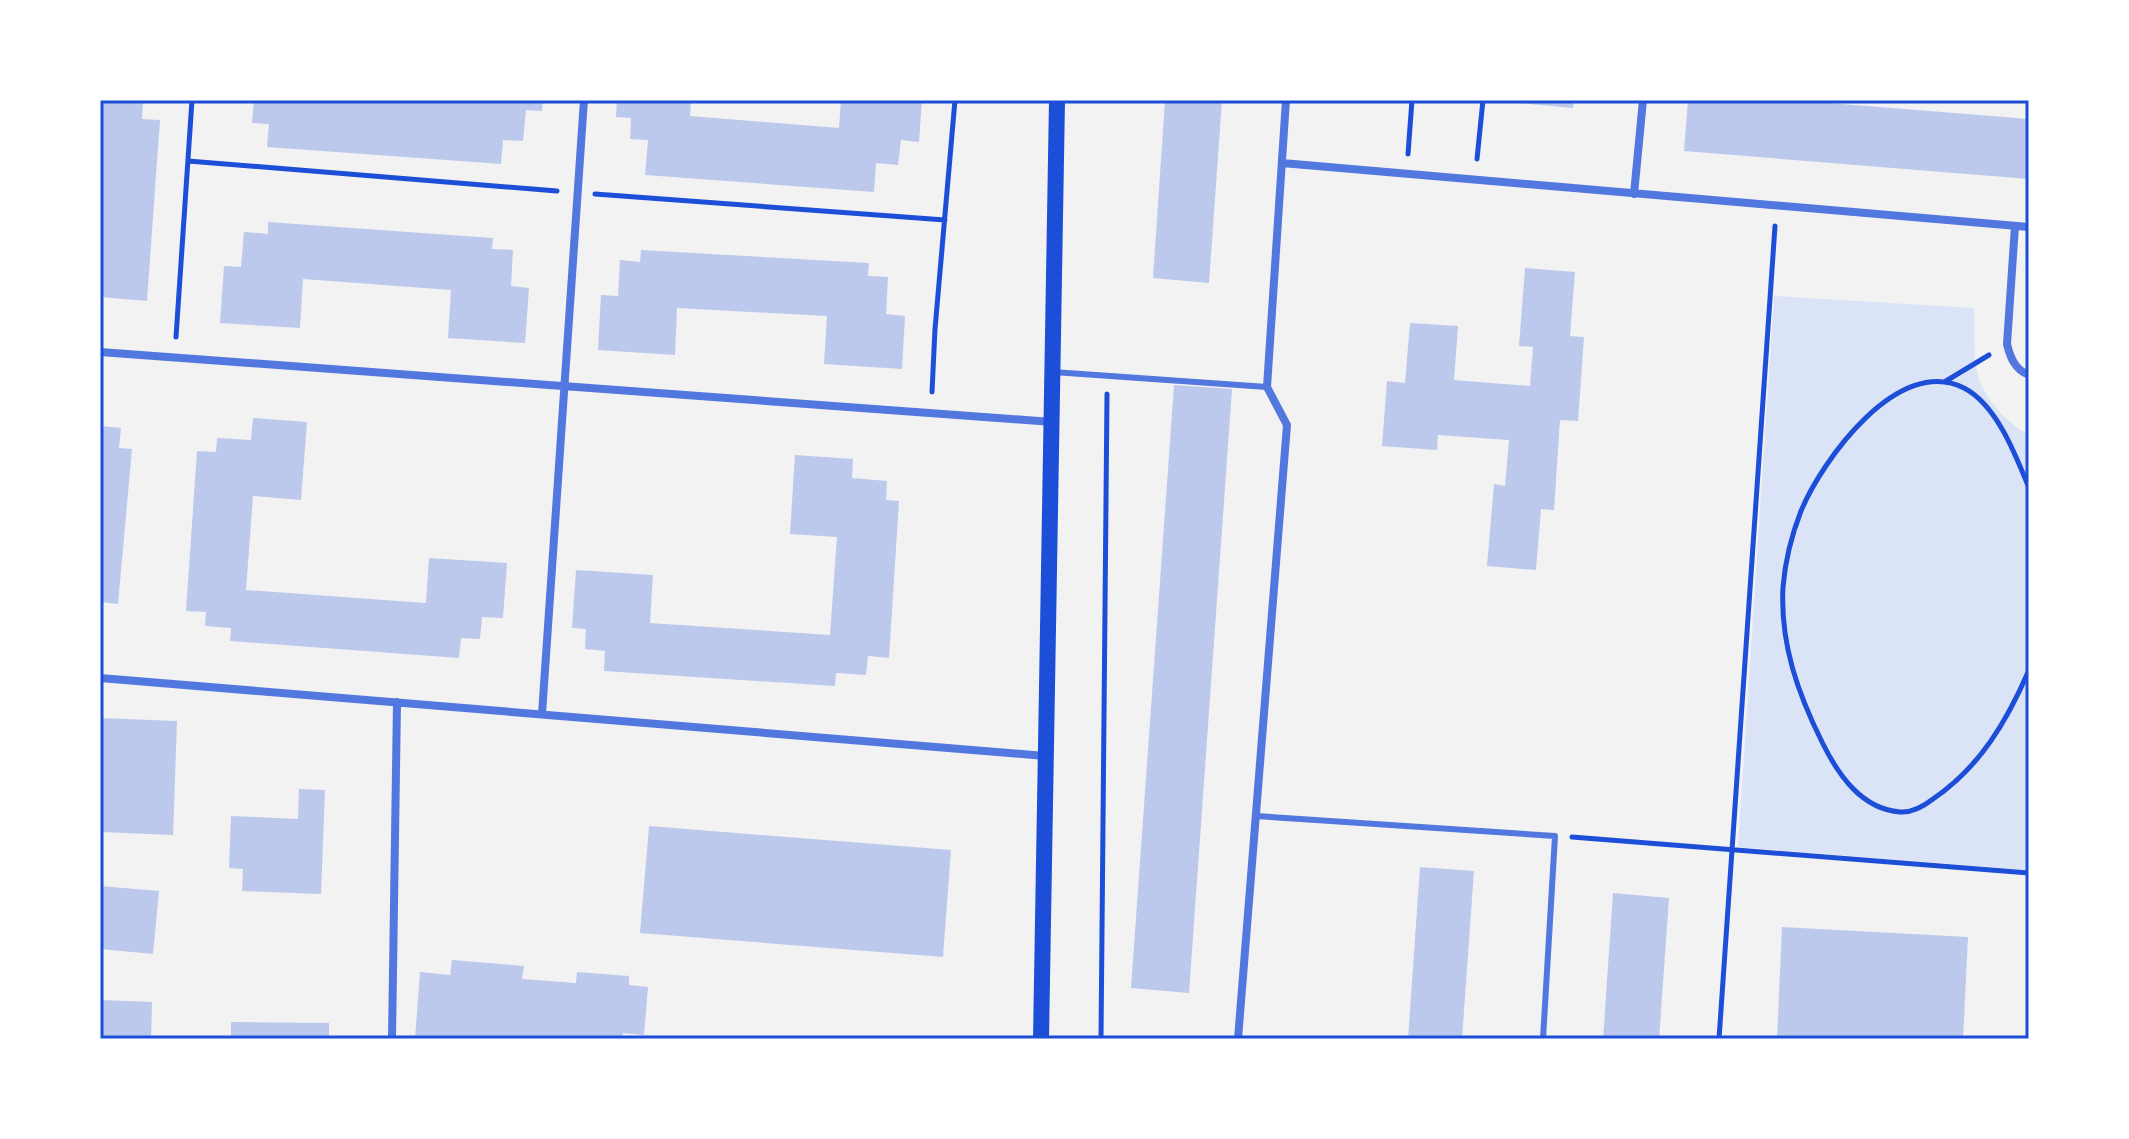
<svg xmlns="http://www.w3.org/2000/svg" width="2129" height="1139" font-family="Cabin,sans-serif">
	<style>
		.green { fill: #dbe4f7 }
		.building { fill: #bdc9ec }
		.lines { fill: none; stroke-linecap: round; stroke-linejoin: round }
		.path { stroke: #1d4ed8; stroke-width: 5 }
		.service { stroke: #5277de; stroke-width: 6 }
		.minor { stroke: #5277de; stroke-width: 8 }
		.secondary { stroke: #1d4ed8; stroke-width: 16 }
		.neatline { fill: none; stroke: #1d4ed8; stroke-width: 3 }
	</style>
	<rect width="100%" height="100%" fill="#f2f2f2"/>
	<path class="green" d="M1774,296L1974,308C1975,329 1973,352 1977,372C1982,397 2008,424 2029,435V870L1738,847Z"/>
	<path class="building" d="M100,100L143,102L142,119L160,120L147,301L100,297Z
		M254,100H543L542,111L526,110L523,141L503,140L501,164L267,147L269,124L252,123Z
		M617,100H691L690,116L839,128L841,100H922L919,142L901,140L898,165L876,163L874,192L645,175L648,140L630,139L631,118L616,117Z
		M1165,100H1222L1209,283L1153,278Z
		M1519,100H1574L1573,108L1518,103Z
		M1688,100H1792L2029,119V179L1684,151Z
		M268,222L493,238L492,249L513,250L511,286L529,288L525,343L448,338L451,290L303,279L300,328L220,323L224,266L241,267L244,232L268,234Z
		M641,250L869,263L868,276L888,277L886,314L905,316L902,369L824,364L827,316L677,308L675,355L598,350L601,295L618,296L620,260L640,262Z
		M1525,268L1575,272L1570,336L1584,337L1578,421L1560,420L1554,510L1541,509L1536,570L1487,566L1494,484L1505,486L1509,440L1438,435L1437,450L1382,446L1387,381L1405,383L1410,323L1458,326L1454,380L1530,386L1533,347L1519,346Z
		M1174,385L1232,389L1189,993L1131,988Z
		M253,418L307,422L301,500L253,496L246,590L426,603L429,558L507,563L503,618L482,617L480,639L461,638L459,658L230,641L231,628L205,626L206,612L186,611L197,451L216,452L217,438L251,440Z
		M100,426L121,428L119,448L132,449L118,604L100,602Z
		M795,455L853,459L852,478L887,481L886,500L899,501L889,658L868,656L866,675L836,673L835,686L604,671L605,651L585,649L586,629L572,628L576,570L653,575L650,623L830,635L837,537L790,534Z
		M100,718L177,721L173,835L100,832Z
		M299,789L325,790L321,894L242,891L243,869L229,868L231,816L298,819Z
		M649,826L951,850L943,957L640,933Z
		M1420,867L1474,871L1462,1039H1408Z
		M100,886L159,891L153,954L100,949Z
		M1613,893L1669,898L1659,1039H1603Z
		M1782,927L1968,937L1963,1039H1777Z
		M452,960L524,966L522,979L576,983L577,972L629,976V985L648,987L644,1035L623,1033L622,1039H415L420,972L450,975Z
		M100,1000L152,1002L151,1039H100Z
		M231,1022L329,1023V1039H231Z"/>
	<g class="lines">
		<path class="path" d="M1408,154L1412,100
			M1477,159L1483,100
			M188,161L557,191
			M595,194L945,220
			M176,337L192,100
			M1946,381L1989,355
			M932,392L935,329L955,100
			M2029,488C2016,456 1997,405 1964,388C1899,354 1822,460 1801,511C1792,534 1785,563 1783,587C1780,644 1798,694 1823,744C1839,776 1862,809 1900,812C1913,813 1924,806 1933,799C1980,767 2007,721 2029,670
			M1572,837L2029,873
			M1101,1039L1107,394
			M1719,1039L1775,226"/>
		<path class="service" d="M1053,372L1267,387
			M1256,816L1555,836L1543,1039"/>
		<path class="minor" d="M1282,163L2029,227
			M1634,194L1643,100
			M2015,226L2007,344C2010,357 2015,370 2029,375
			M100,352L1052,422
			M100,678L1045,756
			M542,714L584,100
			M392,1039L397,702
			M1238,1039L1287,425L1267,387L1286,100"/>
		<path class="secondary" d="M1041,1039L1057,100"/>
	</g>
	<rect width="2129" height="1139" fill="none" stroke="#ffffff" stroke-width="204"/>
	<rect x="102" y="102" width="1925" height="935" class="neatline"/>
</svg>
